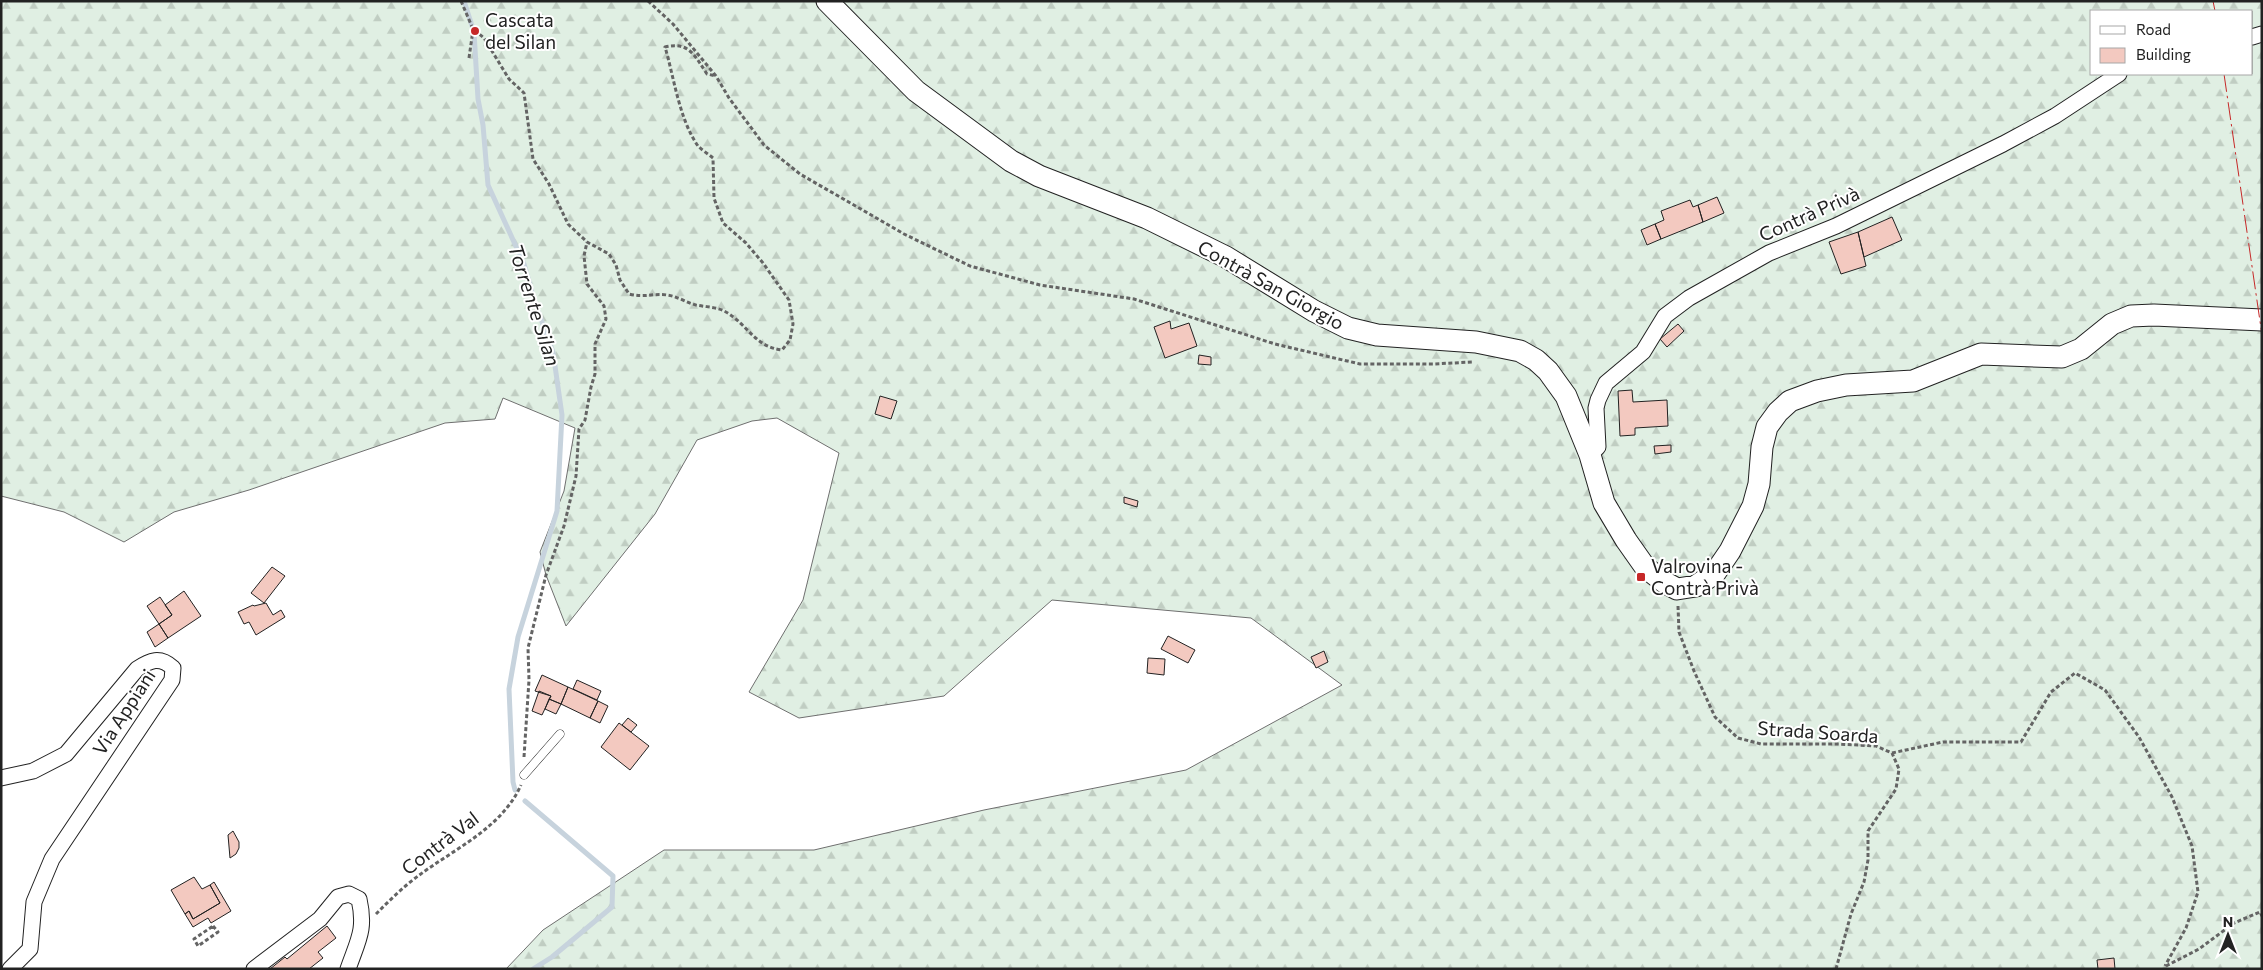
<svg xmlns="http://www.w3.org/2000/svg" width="2263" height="970" font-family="Commissioner,sans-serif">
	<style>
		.forest { fill: url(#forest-firs); stroke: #6f6f6f; fill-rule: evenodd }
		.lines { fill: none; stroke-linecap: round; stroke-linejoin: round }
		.stream { stroke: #c7d3dd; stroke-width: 5 }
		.building { fill: #f3c9c0; stroke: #222 }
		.lane-casing { stroke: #222; stroke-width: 9 }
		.street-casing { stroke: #222; stroke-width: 17 }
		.secondary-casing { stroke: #222; stroke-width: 23 }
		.path { stroke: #646464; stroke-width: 3; stroke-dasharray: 4 2.5; stroke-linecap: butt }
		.lane { stroke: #fff; stroke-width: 8 }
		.street { stroke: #fff; stroke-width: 15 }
		.secondary { stroke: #fff; stroke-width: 21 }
		.power { stroke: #c62828; stroke-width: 1; stroke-dasharray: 18 4 2.5 4; stroke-linecap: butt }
		.poi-dot { fill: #c62828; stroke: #fff; stroke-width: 2 }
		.labels { text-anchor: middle; stroke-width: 4; stroke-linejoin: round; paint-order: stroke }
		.poi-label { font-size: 19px; fill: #222; stroke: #fff; text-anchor: start }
		.street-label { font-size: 19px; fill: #222; stroke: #fff }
		.water-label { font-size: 20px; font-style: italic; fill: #222; stroke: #fff }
	</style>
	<defs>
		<pattern id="forest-firs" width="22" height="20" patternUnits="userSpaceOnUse" patternTransform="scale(1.25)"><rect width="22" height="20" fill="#e0efe3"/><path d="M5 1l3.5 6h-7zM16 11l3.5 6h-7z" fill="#c0cdc2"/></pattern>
	</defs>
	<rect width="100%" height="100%" fill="#fff"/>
	<path class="forest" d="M1,1H2262V969H506L543,930L664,850H814L984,810L1186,770L1342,685L1251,618L1052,600L944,696L799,718L749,692L803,600L839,453L777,418L752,421L697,440L655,514L566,626L546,575L540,552L564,491L575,428L503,398L495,419L445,423L249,490L174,512L124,542L64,512L1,496ZM2092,11H2252V74H2092Z"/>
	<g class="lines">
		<path class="stream" d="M464,1L474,32L478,99L483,125L488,185L524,264L535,303L553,352L562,415L557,511L518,637L509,689L513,782L515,790
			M525,801L613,876L612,907L552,957L533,969"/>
	</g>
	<path class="building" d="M1717,197L1724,213L1703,222L1698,205Z
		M1690,200L1693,207L1698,205L1703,222L1661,239L1655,224L1664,220L1661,211Z
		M1892,217L1902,240L1864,257L1858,232Z
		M1655,224L1661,239L1647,245L1641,230Z
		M1858,232L1866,266L1841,274L1829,242Z
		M1170,321L1171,329L1189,323L1197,346L1165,358L1154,327Z
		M1678,324L1684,331L1667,347L1660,339Z
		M1199,355L1211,357V365L1198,364Z
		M1632,390L1633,402L1667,400L1668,426L1635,428V435L1620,436L1618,391Z
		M880,396L897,401L891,419L875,414Z
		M1671,445V452L1655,454L1654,446Z
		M1124,497L1138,501L1137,507L1124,503Z
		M272,567L285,576L264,603L251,593Z
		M184,591L201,616L168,638L159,624L172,615L165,605Z
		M160,597L172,615L159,624L147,606Z
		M266,603L273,615L281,610L285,617L256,635L249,622L244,624L238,612L253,605L254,606Z
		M159,624L168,638L155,647L147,632Z
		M1168,636L1195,650L1188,663L1161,649Z
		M1324,651L1328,662L1316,668L1311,657Z
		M1148,658L1165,659L1164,675L1147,673Z
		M542,675L568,687L561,704L549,699L551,696L535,691Z
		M577,680L601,691L597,700L573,689Z
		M568,687L598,701L590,718L561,704Z
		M539,691L551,696L542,715L532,711Z
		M549,699L561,704L556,714L545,709Z
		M598,701L608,706L600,723L590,718Z
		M628,718L637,725L631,732L622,725Z
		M619,723L649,746L630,770L601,747Z
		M233,831L239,842V848L236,854L230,858L228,835Z
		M194,877L202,889L210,885L220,903L193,919L189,911L185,914L171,890Z
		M214,882L231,911L211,923L208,918L193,927L185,914L189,911L193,919L220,903L210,885Z
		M327,926L336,938L318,952L323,958L309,969H270L285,957L287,959Z
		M2114,958L2115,969H2098L2097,960Z"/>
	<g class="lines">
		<g class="lane-casing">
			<path id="lane" d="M524,775L560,734"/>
		</g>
		<g class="street-casing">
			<path id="street" d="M2252,37L2262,34
				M1590,455L1598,447L1596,408L1598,400L1606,383L1643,352L1665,316L1689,298L1769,253L1836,226L2003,144L2055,116L2119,74
				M1,778L33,771L66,754L137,669C150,660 160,656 173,668L172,680L52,859L34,902L30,949L10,969
				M254,969L320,919L338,897L349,894L359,899C366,930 358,940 348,969"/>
		</g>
		<g class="secondary-casing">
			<path id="secondary" d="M827,1L916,91L1011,161L1039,176L1147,218L1226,257L1314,311L1348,328L1377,335L1476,342L1520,351L1536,360L1548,371L1566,396L1590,455L1604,503L1626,540L1645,567L1664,582L1677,589L1696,586L1715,573L1730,551L1753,506L1759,484L1762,447L1767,427L1778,412L1790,401L1817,391L1846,385L1913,381L1981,354L2062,357L2081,349L2112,324L2131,316L2154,315L2262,320"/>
		</g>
		<path class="path" d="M461,1L473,29L484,38L509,79L524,93L533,159L549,184L568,224L587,242L609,254L616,265L620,280L629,294C644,298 654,293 667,295C677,296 687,303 696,305C706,307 718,307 726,312C748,325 755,347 782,350L790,340L793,324L789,300L763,263L746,243L723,223L714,198L713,158C708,154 702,150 698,146C679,119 674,77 665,47C689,41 695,56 707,74L716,76
			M648,1L673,24L716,76L729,98L764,145L800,174L904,234L970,266L1040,285L1134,299L1275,344L1360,364H1433L1472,362
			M469,58L473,30
			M1678,606L1679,632L1694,671L1715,717L1738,738L1761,744H1838L1876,746L1892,753L1899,769L1896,789L1868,831V860L1864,882L1851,914L1836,969
			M1892,753L1943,742H2021L2051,692L2075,673L2105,690L2139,737L2172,797L2192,846L2198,892L2186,928L2165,966
			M524,757L529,680L528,648L546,575L564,526L576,476L579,429L585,420L591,387L595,374V344L606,319L604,306L587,284L584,256L587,242
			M376,914C389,901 403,887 418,876C454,849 502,828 521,785
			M213,926L218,932L198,946L194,939Z
			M2166,966L2199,949L2234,923L2260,912L2262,916"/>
		<use href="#lane" class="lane"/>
		<use href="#street" class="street"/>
		<use href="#secondary" class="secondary"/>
		<path class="power" d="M2213,1L2215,11
			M2224,74L2262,335"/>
	</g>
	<g class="poi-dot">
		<circle cx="475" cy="31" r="5"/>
		<rect x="1636" y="572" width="10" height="10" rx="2.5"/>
	</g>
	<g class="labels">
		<g class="poi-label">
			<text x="485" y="27">Cascata<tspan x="485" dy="22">del Silan</tspan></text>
			<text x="1651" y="573">Valrovina -<tspan x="1651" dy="22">Contrà Privà</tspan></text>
		</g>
		<g class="street-label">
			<text transform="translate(1809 214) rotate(-24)" y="7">Contrà Privà</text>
			<text transform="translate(1271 285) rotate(29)" y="7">Contrà San Giorgio</text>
			<text transform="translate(124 712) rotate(-57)" y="7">Via Appiani</text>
			<text transform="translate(1818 732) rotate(4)" y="7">Strada Soarda</text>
			<text transform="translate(440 843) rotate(-37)" y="7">Contrà Val</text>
		</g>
		<g class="water-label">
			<text transform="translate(534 305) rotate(72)" y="7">Torrente Silan</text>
		</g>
	</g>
	<rect width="2263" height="970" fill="none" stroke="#222222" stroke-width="5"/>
	<rect x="2090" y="10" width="162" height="65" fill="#ffffff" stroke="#a7a7a7"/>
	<rect x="2100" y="26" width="25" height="8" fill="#ffffff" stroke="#a7a7a7"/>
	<text x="2136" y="35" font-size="15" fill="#222222">Road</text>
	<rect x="2100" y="48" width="25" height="15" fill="#f3c9c0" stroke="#a7a7a7"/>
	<text x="2136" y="60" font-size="15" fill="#222222">Building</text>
	<g transform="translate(2228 935)" stroke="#ffffff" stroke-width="4" paint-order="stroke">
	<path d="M0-4L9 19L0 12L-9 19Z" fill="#222222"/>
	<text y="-8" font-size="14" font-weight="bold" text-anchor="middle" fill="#222222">N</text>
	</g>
</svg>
